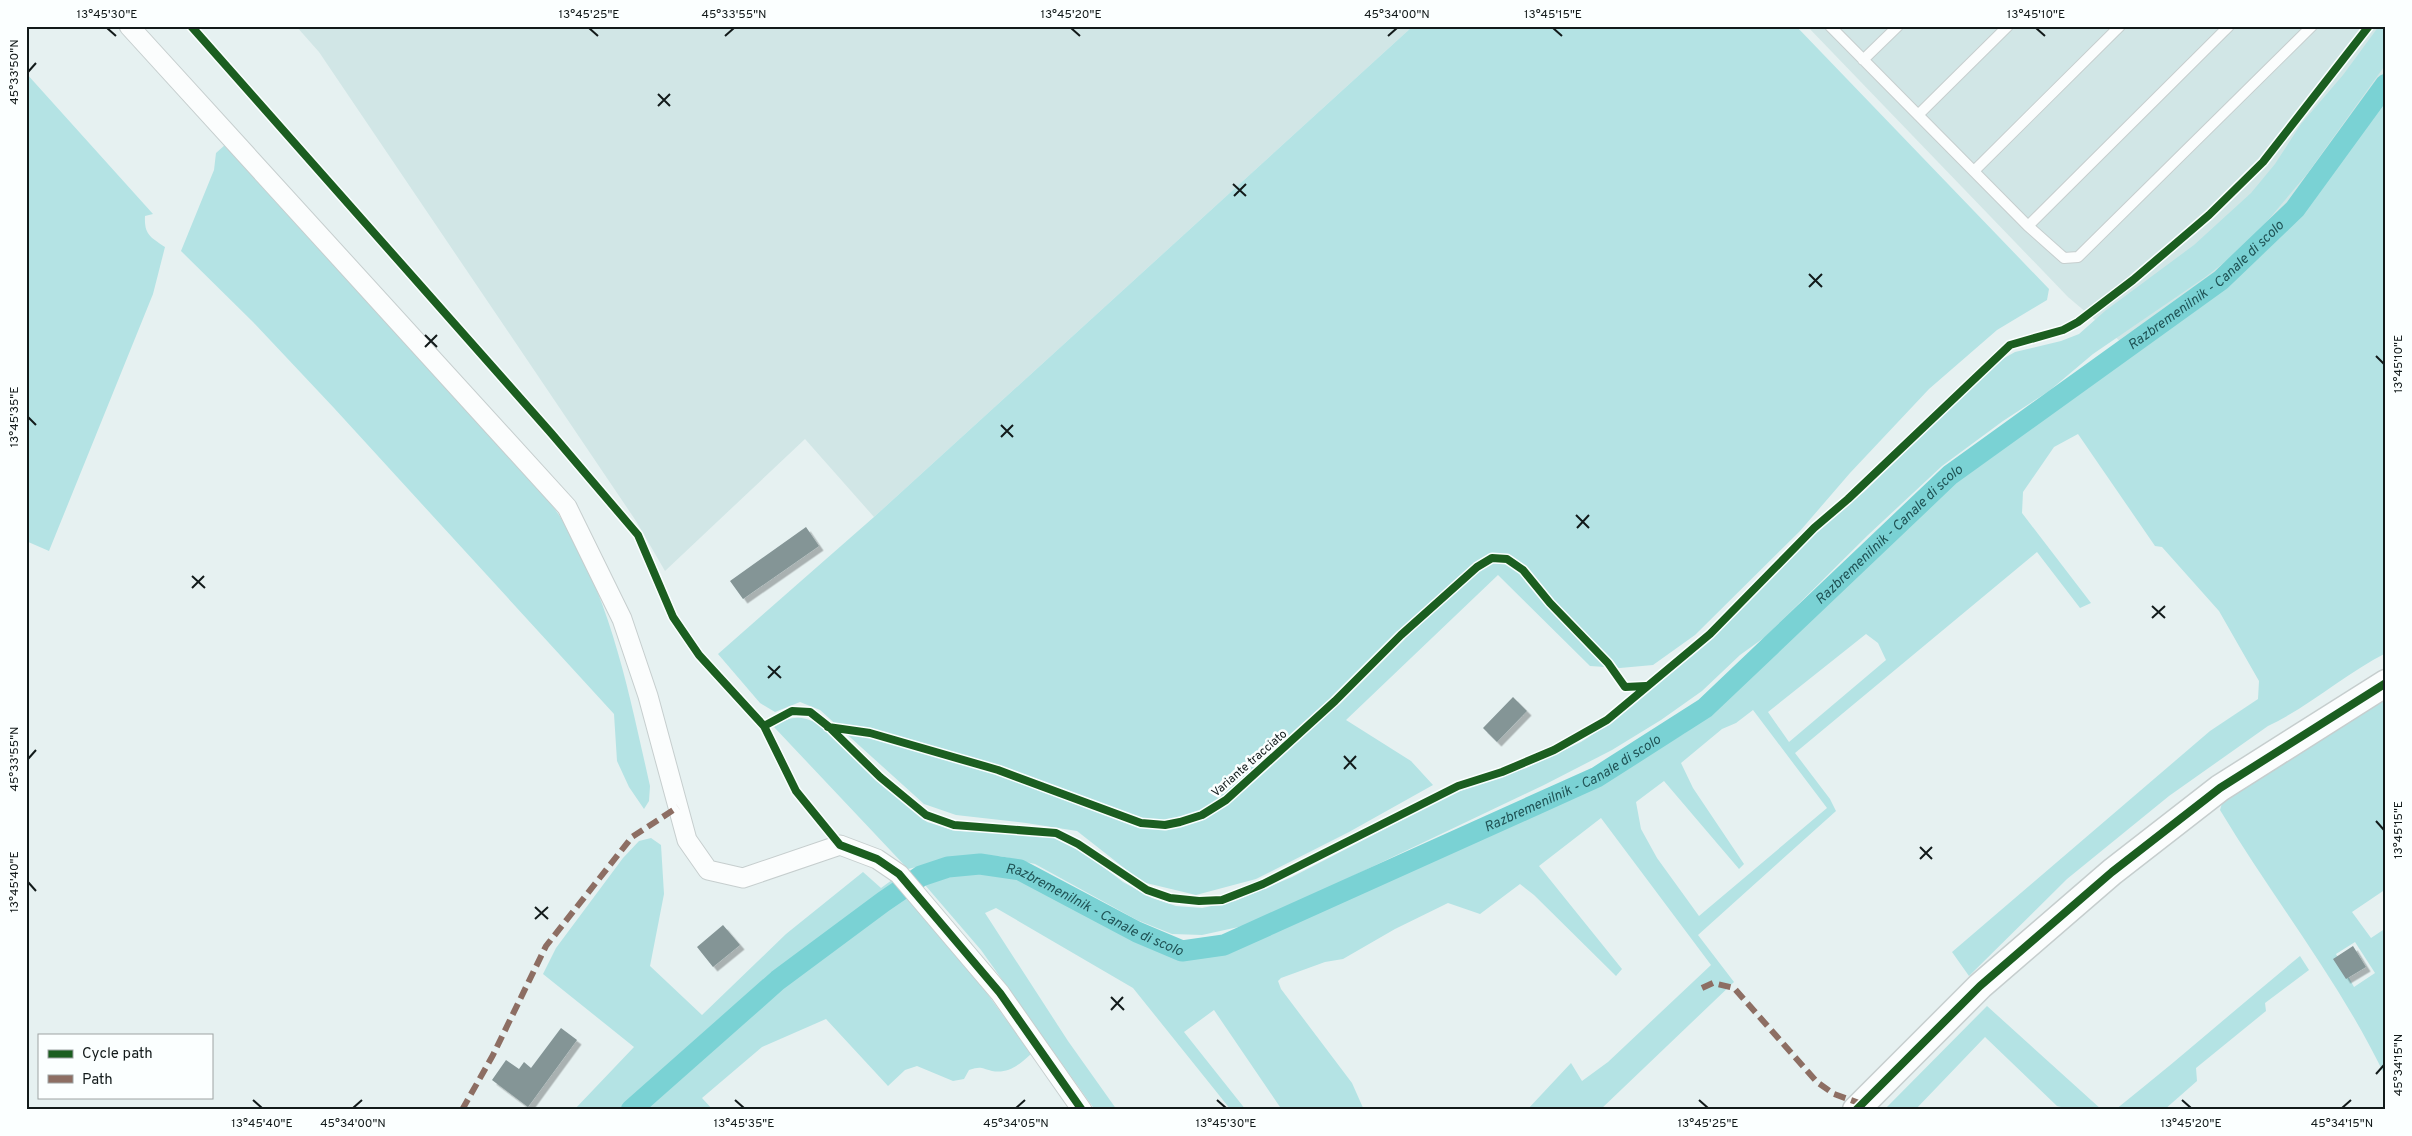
<svg xmlns="http://www.w3.org/2000/svg" width="2412" height="1136" font-family="Overpass,sans-serif">
	<style>
		.built { fill: #d1e6e6 }
		.green { fill: #b4e3e4; fill-rule: evenodd }
		.lines { fill: none; stroke-linecap: round; stroke-linejoin: round }
		.canal { stroke: #7ad2d4; stroke-width: 21 }
		.building { fill: #849596; filter: url(#shadow) }
		.service-casing { stroke: #c6cece; stroke-width: 12 }
		.minor-casing { stroke: #c6cece; stroke-width: 21 }
		.secondary-casing { stroke: #c6cece; stroke-width: 29 }
		.service { stroke: #fbfdfd; stroke-width: 10 }
		.minor { stroke: #fbfdfd; stroke-width: 19 }
		.secondary { stroke: #fbfdfd; stroke-width: 26 }
		.quiet { stroke: #8d6e63; stroke-width: 6; stroke-dasharray: 12 6; stroke-linecap: butt }
		.cycleway-casing { stroke: #fbffff; stroke-width: 11 }
		.cycleway { stroke: #1b5e20; stroke-width: 8 }
		.ticks { fill: none; stroke: #121a1a; stroke-width: 2 }
		.labels { text-anchor: middle; stroke-width: 5; stroke-linejoin: round; paint-order: stroke }
		.street-label { font-size: 12px; fill: #121a1a; stroke: #fbffff }
		.water-label { font-size: 14px; font-style: italic; fill: #1f5254; stroke: #fbffff }
		.neatline { fill: none; stroke: #121a1a; stroke-width: 2 }
		.ticks-label { font-size: 12px; text-anchor: middle; fill: #121a1a }
	</style>
	<defs>
		<filter id="shadow"><feDropShadow dx="4.5" dy="4.5" stdDeviation="0" flood-color="#0004"/></filter>
	</defs>
	<rect width="100%" height="100%" fill="#e6f1f1"/>
	<path class="built" d="M296,26H1413L874,517L805,439L665,571L636,521L319,52Z
		M1807,26H2386V84L2295,209L2221,280L2127,347L2068,297Z"/>
	<path class="green" d="M1413,26H1796L2049,289L2047,300L1997,330L1929,389L1850,473L1800,531L1695,635L1653,665L1620,668L1590,666L1498,575L1346,720L1411,761L1433,785L1349,832L1256,879L1196,895L1142,882L1077,831L1026,823L956,815L924,804L820,710L800,702L775,712L760,703L718,654L874,517Z
		M2379,26H2386V64L2307,174L2247,245L2204,278L2093,354L2049,391L2003,421L1942,466L1868,535L1765,637L1740,655L1702,691L1661,720L1612,750L1544,785L1292,905L1243,926L1202,935L1172,934L1137,920L1035,864L1000,856L966,855L908,869L774,727C790,716 799,715 817,723L927,822L956,831L1018,833L1054,838L1081,850L1123,882L1152,898L1176,906L1202,908L1235,901L1292,877L1454,793L1526,768L1581,742L1613,721L1675,666L1715,635L1821,527L1864,492L1999,361L2015,352L2061,341L2079,334L2105,311L2194,245L2251,193L2275,164L2301,124L2343,75Z
		M26,73L153,214L145,216C144,235 151,237 165,247L153,294L49,551L26,541Z
		M2386,100V653C2345,674 2310,706 2268,726L2169,796L2067,879L1969,976L1952,952L2210,731L2258,699L2259,681L2219,611L2162,547L2155,546L2078,434L2054,447L2023,492L2022,513L2091,603L2080,608L2037,552L1795,753L1830,799L1836,811L1698,935L1734,982L1600,1110H1527L1571,1063L1582,1081L1608,1062L1711,965L1601,818L1539,866L1622,969L1616,976L1534,895L1520,884L1480,914L1448,903L1395,929L1343,959L1325,962L1281,978L1278,981L1281,989L1352,1083L1364,1110H1282L1214,1010L1184,1032L1246,1110H1231L1133,988L996,908L985,913L1068,1041L1117,1110H1095L981,950L925,885L961,873H992L1018,877L1042,887L1137,938L1169,952L1199,955L1254,942L1314,912L1552,804L1635,763L1685,733L1719,707L1957,475L1978,459L2163,333L2227,286L2266,251L2294,221ZM1866,634L1878,643L1886,660L1789,742L1768,712ZM1753,710L1827,808L1699,916L1657,858L1641,829L1636,802L1664,781L1739,869L1744,864L1693,788L1681,763L1722,729L1736,723Z
		M226,144L530,480C540,491 551,503 559,515C611,597 629,693 650,786L649,801L644,809L629,787L617,761L614,714L334,408L253,322L181,251L214,170L216,153Z
		M2386,699V889L2352,912L2371,938L2386,928V1078C2341,983 2274,900 2220,810L2223,800L2302,749ZM2355,942L2375,973L2354,987L2336,954Z
		M651,838L661,845L664,894L650,966L702,1015L786,934L863,872L881,888L892,880L968,967L1031,1054C1020,1064 1009,1074 992,1071C981,1068 981,1066 969,1070L964,1079L953,1081L917,1066L905,1070L888,1086L826,1019L762,1047L702,1098L713,1110H574L634,1047L543,974L556,948L623,858L639,841Z
		M2300,956L2309,970L2265,1003L2266,1011L2196,1068L2197,1081L2164,1110H2115C2178,1060 2238,1007 2300,956Z
		M1987,1006L2102,1110H2073L2057,1106L1985,1037L1915,1110H1884Z"/>
	<g class="lines">
		<path class="canal" id="s1" d="M631,1110L778,980L883,902L921,876L948,867L980,864L1020,870L1137,932L1182,951L1224,945L1597,777L1705,708L1950,475L2221,280L2295,209L2386,84"/>
	</g>
	<path class="building" d="M806,527L819,546L743,599L730,581Z
		M1513,697L1527,711L1497,742L1483,728Z
		M723,925L740,945L713,967L697,947Z
		M2353,946L2366,967L2346,979L2333,959Z
		M561,1028L577,1040L528,1107L492,1080L506,1060L519,1069L524,1062L531,1068Z"/>
	<g class="lines">
		<g class="service-casing">
			<path id="service" d="M1830,26L2028,226L2064,258L2078,257L2312,26
				M1863,60L1898,26
				M1918,115L2008,26
				M1974,171L2120,26
				M2028,226L2229,26"/>
		</g>
		<g class="minor-casing">
			<path id="minor" d="M129,26L567,507L622,619L648,696L687,840L708,870L743,878L840,845L877,859L899,874L1000,993L1082,1110"/>
		</g>
		<g class="secondary-casing">
			<path id="secondary" d="M1856,1110L1980,986L2112,872L2220,788L2386,683"/>
		</g>
		<use href="#service" class="service"/>
		<use href="#minor" class="minor"/>
		<use href="#secondary" class="secondary"/>
		<path class="quiet" d="M1702,988L1713,983L1734,988L1817,1082L1834,1094L1862,1104
			M462,1110L493,1055L546,946L632,837L678,807"/>
		<g class="cycleway-casing">
			<path id="cycleway" d="M191,26L551,433L638,535L673,617L699,655L764,726L796,791L840,845L877,859L899,874L1000,993L1082,1110
				M764,726L792,711L810,712L829,727L880,777L926,815L954,825L1056,833L1078,844L1147,890L1170,898L1199,901L1222,900L1263,884L1458,786L1502,772L1554,750L1607,720L1710,634L1814,528L1848,499L2010,345L2063,330L2078,322L2133,280L2209,215L2263,162L2369,26
				M828,727L870,733L998,770L1141,823L1165,825L1180,822L1202,815L1226,800L1335,701L1401,635L1477,567L1492,558L1507,559L1523,570L1550,603L1608,663L1625,687L1646,686
				M1856,1110L1980,986L2112,872L2220,788L2386,683"/>
		</g>
		<use href="#cycleway" class="cycleway"/>
	</g>
	<path class="ticks" d="M107,28L116,36M589,28L598,36M1071,28L1080,36M1553,28L1562,36M2036,28L2045,36M725,36L734,28M1388,36L1397,28M28,72L36,63M658,94L670,106M658,106L670,94M1233,184L1246,196M1234,196L1246,184M1809,274L1822,287M1809,287L1822,274M425,335L437,347M425,347L437,335M2376,356L2384,364M28,417L36,425M1001,425L1013,437M1001,437L1013,425M1576,515L1589,528M1577,528L1589,515M192,576L205,588M192,588L204,576M2152,606L2165,618M2152,618L2165,606M768,666L781,678M768,678L780,666M1344,756L1356,769M28,759L36,750M1344,769L1356,756M2376,821L2384,830M1920,847L1932,859M1920,859L1932,847M28,882L36,891M535,907L548,919M535,919L548,907M1111,997L1124,1010M1111,1010L1123,997M2376,1074L2384,1065M253,1100L262,1108M735,1100L744,1108M1217,1100L1226,1108M1699,1100L1708,1108M2182,1100L2191,1108M353,1108L362,1100M1016,1108L1025,1100M2342,1108L2351,1100"/>
	<g class="labels">
		<g class="street-label">
			<text transform="translate(1249 763) rotate(-41)" y="4">Variante tracciato</text>
		</g>
		<g class="water-label">
			<text dy="5" stroke="none"><textPath href="#s1" startOffset="1892">Razbremenilnik - Canale di scolo</textPath></text>
			<text dy="5" stroke="none"><textPath href="#s1" startOffset="1488">Razbremenilnik - Canale di scolo</textPath></text>
			<text dy="5" stroke="none"><textPath href="#s1" startOffset="1082">Razbremenilnik - Canale di scolo</textPath></text>
			<text dy="5" stroke="none"><textPath href="#s1" startOffset="558">Razbremenilnik - Canale di scolo</textPath></text>
		</g>
	</g>
	<rect width="2412" height="1136" fill="none" stroke="#fbffff" stroke-width="55"/>
	<rect x="38" y="1034" width="175" height="65" fill="#fbffff" stroke="#9ea3a3"/>
	<rect x="48" y="1050" width="25" height="8" fill="#1b5e20" stroke="#9ea3a3"/>
	<text x="82" y="1058" font-size="15" fill="#121a1a">Cycle path</text>
	<rect x="48" y="1075" width="25" height="8" fill="#8d6e63" stroke="#9ea3a3"/>
	<text x="82" y="1084" font-size="15" fill="#121a1a">Path</text>
	<rect x="28" y="28" width="2356" height="1080" class="neatline"/>
	<g class="ticks-label">
		<text x="107" y="18">13°45'30"E</text>
		<text x="589" y="18">13°45'25"E</text>
		<text x="734" y="18">45°33'55"N</text>
		<text x="1071" y="18">13°45'20"E</text>
		<text x="1397" y="18">45°34'00"N</text>
		<text x="1553" y="18">13°45'15"E</text>
		<text x="2036" y="18">13°45'10"E</text>
		<text transform="translate(14 72) rotate(-90)" y="4">45°33'50"N</text>
		<text transform="translate(2398 364) rotate(-90)" y="4">13°45'10"E</text>
		<text transform="translate(14 417) rotate(-90)" y="4">13°45'35"E</text>
		<text transform="translate(14 759) rotate(-90)" y="4">45°33'55"N</text>
		<text transform="translate(2398 830) rotate(-90)" y="4">13°45'15"E</text>
		<text transform="translate(14 882) rotate(-90)" y="4">13°45'40"E</text>
		<text transform="translate(2398 1065) rotate(-90)" y="4">45°34'15"N</text>
		<text x="262" y="1127">13°45'40"E</text>
		<text x="353" y="1127">45°34'00"N</text>
		<text x="744" y="1127">13°45'35"E</text>
		<text x="1016" y="1127">45°34'05"N</text>
		<text x="1226" y="1127">13°45'30"E</text>
		<text x="1708" y="1127">13°45'25"E</text>
		<text x="2191" y="1127">13°45'20"E</text>
		<text x="2342" y="1127">45°34'15"N</text>
	</g>
</svg>
